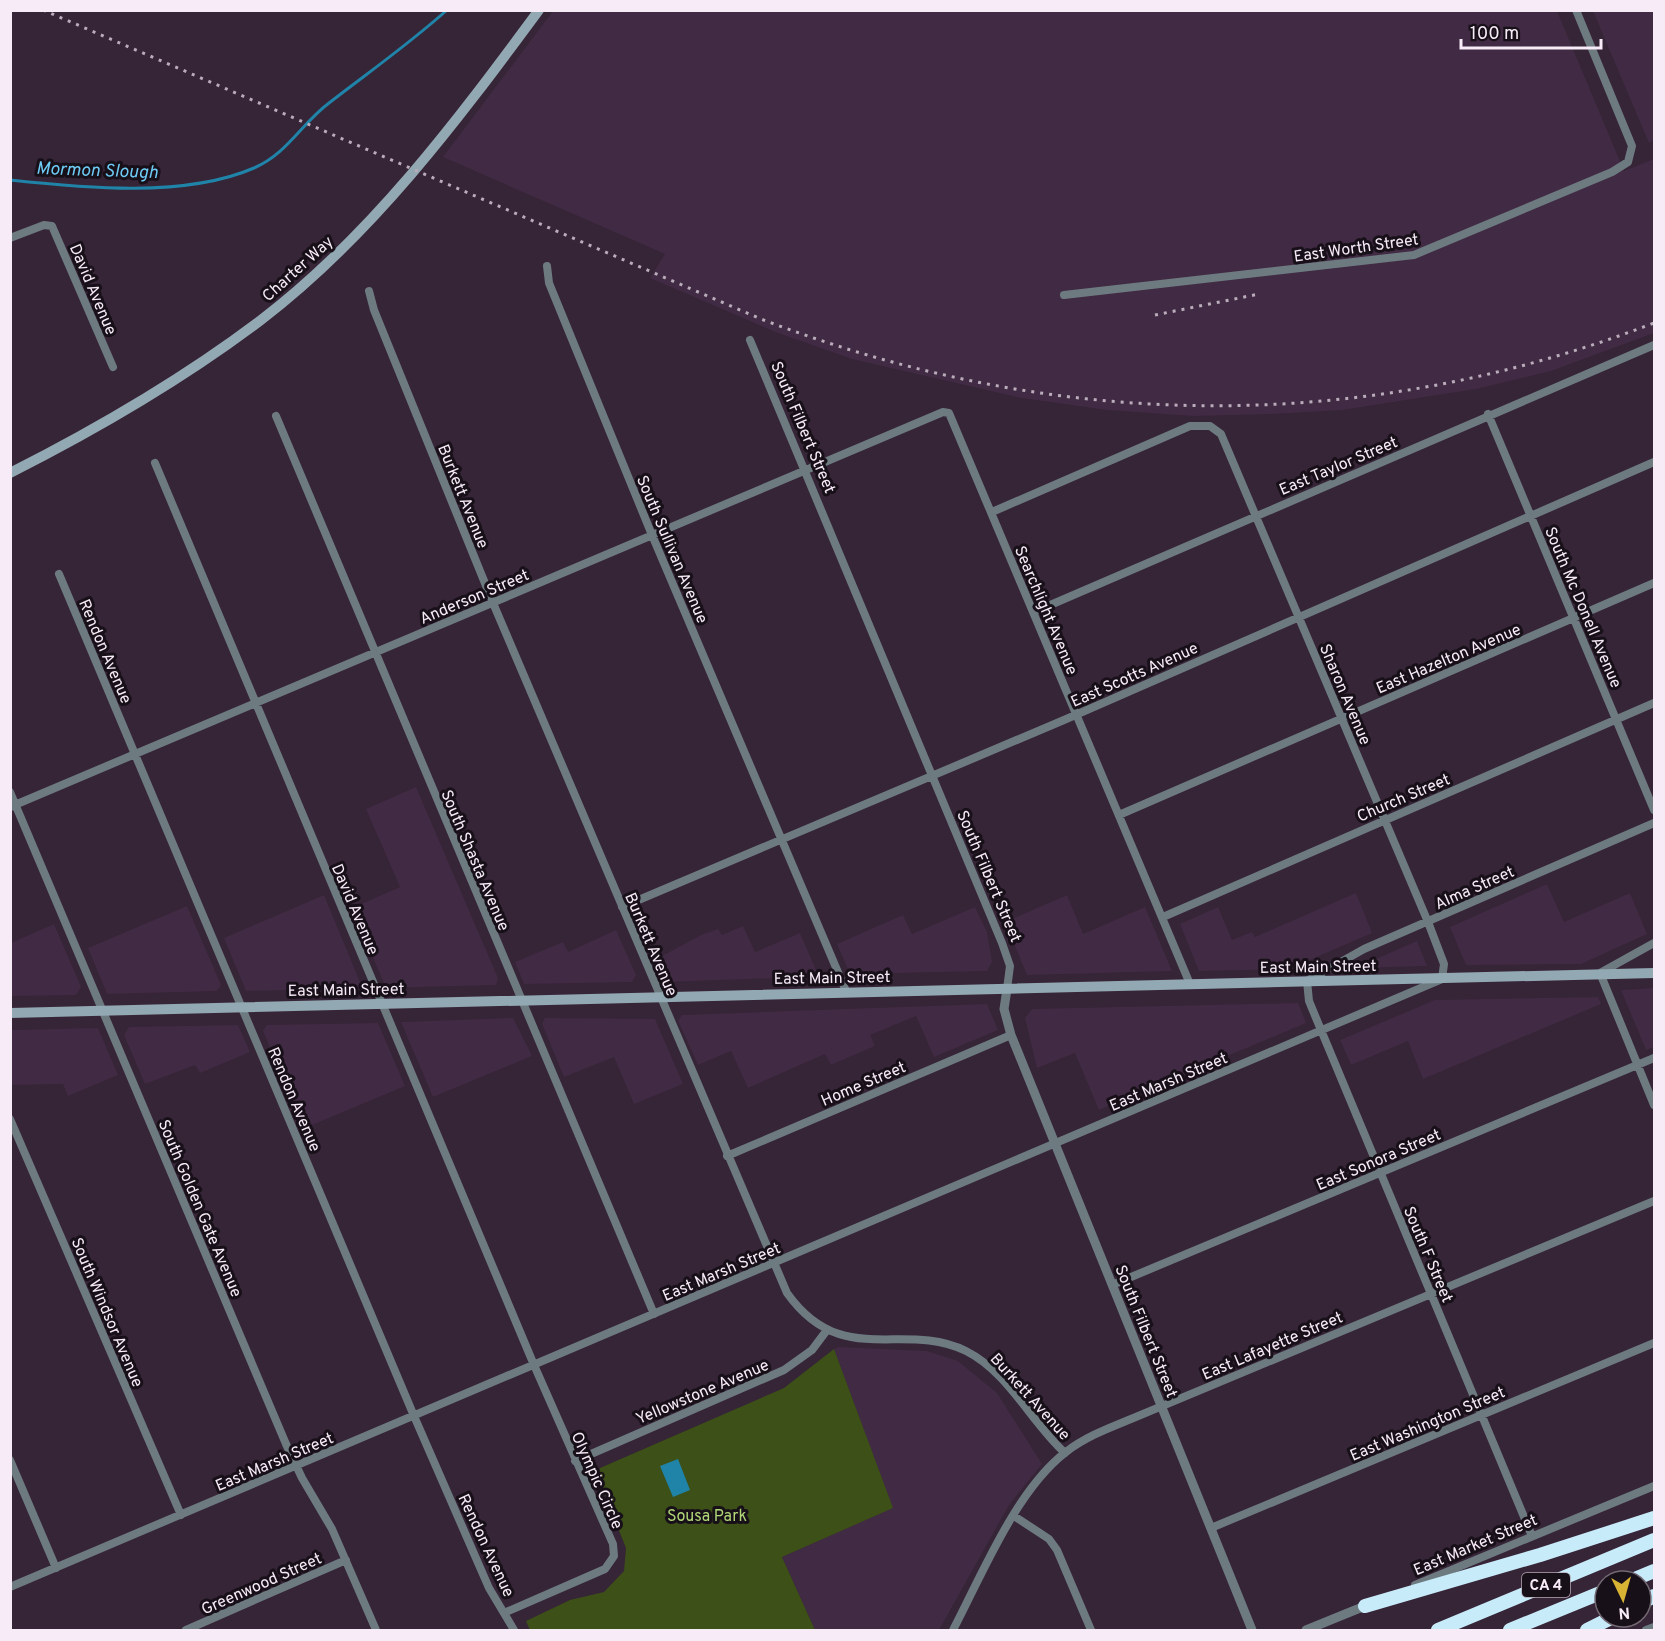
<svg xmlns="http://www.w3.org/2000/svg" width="1665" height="1641" font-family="Overpass,sans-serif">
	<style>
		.built { fill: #412a43 }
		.green { fill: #3c5018 }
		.water { fill: #2083a8 }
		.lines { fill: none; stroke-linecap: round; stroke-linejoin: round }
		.stream { stroke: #2083a8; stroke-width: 3 }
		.minor { stroke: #6d7b81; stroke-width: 8 }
		.tertiary { stroke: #6d7b81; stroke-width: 9 }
		.secondary { stroke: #92a8b2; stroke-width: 10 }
		.motorway { stroke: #c8ebfa; stroke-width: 14 }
		.rail { stroke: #baacbb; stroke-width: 3; stroke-dasharray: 3 6; stroke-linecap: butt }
		.labels { text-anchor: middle; stroke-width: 6; stroke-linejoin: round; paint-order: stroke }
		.shield { fill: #181019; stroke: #b4a9b5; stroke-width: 1.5 }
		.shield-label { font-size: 15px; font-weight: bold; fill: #f7ebf8 }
		.street-label { font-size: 16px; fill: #f7ebf8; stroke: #181019 }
		.park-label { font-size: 16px; fill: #b1d876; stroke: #181019 }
		.water-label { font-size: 18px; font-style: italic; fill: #6eccf5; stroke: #181019 }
	</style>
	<rect width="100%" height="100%" fill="#362437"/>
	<path class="built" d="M553,11H1557L1624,171L1654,159V333L1551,371L1476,389L1342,410L1273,414L1193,416L1107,410L1021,398L852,359L778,333L650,278L665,254L443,157Z
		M1593,11H1654V140L1649,143Z
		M416,787L498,978L496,985L386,988L352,908L400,887L366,809Z
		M1547,884L1564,922L1630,893L1647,934L1581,964L1466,965L1450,927Z
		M1356,893L1372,933L1289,969L1199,971L1180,924L1218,907L1232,940L1252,932L1255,937Z
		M324,895L360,982L358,989L246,991L224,938Z
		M1067,895L1083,934L1145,907L1172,971L1027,975L1005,922Z
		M187,906L221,985L217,991L107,994L88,948Z
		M975,907L987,932L992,962L987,971L850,974L837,944L903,915L912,934Z
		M54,924L81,987L76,995L11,996V943Z
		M743,926L755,952L800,933L816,970L811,977L661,982L653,961L701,935L718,929L722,935Z
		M616,930L636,975L632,982L524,984L515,962L563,942L568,952Z
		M1417,941L1427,966L1355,968Z
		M1654,988V1047L1646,1050L1621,990Z
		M1598,997L1601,1004L1423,1079L1408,1041L1351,1065L1340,1040L1435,1000Z
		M1298,1003L1306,1023L1099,1110L1075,1053L1037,1068L1025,1018L1032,1009Z
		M987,1004L998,1030L934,1057L916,1016L870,1035L875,1046L831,1065L825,1054L748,1088L731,1051L698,1065L678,1021L682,1015Z
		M513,1018L532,1056L433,1097L401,1022Z
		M545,1018L655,1019L683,1084L634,1104L614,1057L564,1077L542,1024Z
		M378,1023L405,1086L305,1128L263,1031L267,1025Z
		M238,1025L250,1052L200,1073L195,1065L145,1084L124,1035L129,1027Z
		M98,1028L118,1075L68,1096L63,1084L11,1085V1030Z
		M839,1347L927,1351L958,1361L997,1393L1042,1464L1009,1505L939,1630H815L782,1557L892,1508L834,1349Z"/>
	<path class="green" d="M834,1349L893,1508L782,1557L815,1630H530L526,1621L570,1600L604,1592L624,1571L626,1548L598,1478L600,1468L784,1388Z"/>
	<path class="water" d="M678,1459L690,1490L673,1497L660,1466Z"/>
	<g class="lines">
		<path class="stream" d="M10,180C84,188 185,198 254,168C287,154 301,124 329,103C369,72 409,44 447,10"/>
		<path class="minor" d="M10,238L44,225L52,226L113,367
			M547,266L549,283L652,535L846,991
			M369,291L374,310L493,603L787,1293C842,1370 902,1320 966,1351C1008,1372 1031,1422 1065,1453
			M1064,295L1414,255L1612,172L1628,162L1632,146L1576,10
			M750,340L1002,943L1010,966L1007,989
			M1488,414L1654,810
			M276,416L654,1314
			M155,463L534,1365L613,1544L614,1556L605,1569L504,1613
			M59,574L414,1416L489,1588L514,1630
			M1034,612L1654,345
			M10,792L286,1444L302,1478L332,1529L376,1630
			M10,807L943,412L949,413L1190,984
			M1119,815L1654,583
			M622,907L1064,720L1654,462
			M1163,917L1654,703
			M1654,943L1600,973L1654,1105
			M10,1119L181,1515
			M727,1156L1011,1035
			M1112,1285L1654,1058
			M10,1460L56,1568
			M575,1461L784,1370L812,1350L827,1330
			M1014,1516L1049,1539L1057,1550L1091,1630
			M1211,1528L1654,1343
			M1532,1536L1321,1030L1309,1001L1307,981L1364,949L1654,823
			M1415,1585L1654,1486
			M10,1587L1442,979L1444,964L1428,922L1221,434L1210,426H1190L992,512
			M186,1630L346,1560
			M953,1630C982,1575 1016,1490 1066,1452C1085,1437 1109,1428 1131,1419L1654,1201
			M1646,1630L1654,1627"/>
		<path class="tertiary" d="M1007,989L1004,1009L1011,1035L1252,1630
			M1306,1630L1365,1606"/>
		<path class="secondary" d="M10,473C99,428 183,379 261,320C372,235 457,121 539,10
			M10,1013L1654,973"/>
		<path class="motorway" d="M1630,1581L1654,1571
			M1641,1603L1654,1596
			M1365,1606L1540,1555L1654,1518
			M1438,1630L1654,1540
			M1510,1630L1605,1591
			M1587,1630L1613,1617"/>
		<path class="rail" d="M43,10L761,319C1055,432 1360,436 1654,323
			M1155,315L1259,294"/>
	</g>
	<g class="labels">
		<rect class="shield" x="1522" y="1573" width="48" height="24" rx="4.5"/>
		<g class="shield-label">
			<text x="1546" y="1590">CA 4</text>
		</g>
		<g class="street-label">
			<text transform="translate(1356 247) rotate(-8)" y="6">East Worth Street</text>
			<text transform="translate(297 268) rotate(-42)" y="6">Charter Way</text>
			<text transform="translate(94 289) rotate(67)" y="6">David Avenue</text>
			<text transform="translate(804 427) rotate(67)" y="6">South Filbert Street</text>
			<text transform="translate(1338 465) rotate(-23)" y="6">East Taylor Street</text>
			<text transform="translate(464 496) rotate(68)" y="6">Burkett Avenue</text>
			<text transform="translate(673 549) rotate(67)" y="6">South Sullivan Avenue</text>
			<text transform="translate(474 596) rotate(-23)" y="6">Anderson Street</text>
			<text transform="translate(1584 607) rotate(67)" y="6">South Mc Donell Avenue</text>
			<text transform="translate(1047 610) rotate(67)" y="6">Searchlight Avenue</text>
			<text transform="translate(106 651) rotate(67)" y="6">Rendon Avenue</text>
			<text transform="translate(1448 658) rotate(-23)" y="6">East Hazelton Avenue</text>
			<text transform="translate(1134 674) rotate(-24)" y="6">East Scotts Avenue</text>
			<text transform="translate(1346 694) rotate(67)" y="6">Sharon Avenue</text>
			<text transform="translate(1403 797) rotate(-23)" y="6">Church Street</text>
			<text transform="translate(476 860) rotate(67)" y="6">South Shasta Avenue</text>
			<text transform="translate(990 876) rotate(67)" y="6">South Filbert Street</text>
			<text transform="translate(1474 887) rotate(-24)" y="6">Alma Street</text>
			<text transform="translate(356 909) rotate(67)" y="6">David Avenue</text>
			<text transform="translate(652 944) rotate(67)" y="6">Burkett Avenue</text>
			<text transform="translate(1318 966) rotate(-1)" y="6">East Main Street</text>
			<text transform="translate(832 977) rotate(-1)" y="6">East Main Street</text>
			<text transform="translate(346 989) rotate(-1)" y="6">East Main Street</text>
			<text transform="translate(1168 1081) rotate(-23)" y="6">East Marsh Street</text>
			<text transform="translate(863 1083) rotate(-23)" y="6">Home Street</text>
			<text transform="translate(295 1099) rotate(67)" y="6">Rendon Avenue</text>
			<text transform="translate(1378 1159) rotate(-23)" y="6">East Sonora Street</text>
			<text transform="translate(201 1208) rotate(67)" y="6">South Golden Gate Avenue</text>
			<text transform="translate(1429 1254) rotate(67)" y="6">South F Street</text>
			<text transform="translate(721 1271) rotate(-23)" y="6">East Marsh Street</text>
			<text transform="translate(108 1312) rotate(67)" y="6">South Windsor Avenue</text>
			<text transform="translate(1147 1331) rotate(68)" y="6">South Filbert Street</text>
			<text transform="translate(1272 1345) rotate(-23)" y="6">East Lafayette Street</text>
			<text transform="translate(702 1391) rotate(-23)" y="6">Yellowstone Avenue</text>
			<text transform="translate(1031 1396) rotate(48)" y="6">Burkett Avenue</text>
			<text transform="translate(1427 1423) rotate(-23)" y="6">East Washington Street</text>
			<text transform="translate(274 1461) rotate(-23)" y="6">East Marsh Street</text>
			<text transform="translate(598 1480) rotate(66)" y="6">Olympic Circle</text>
			<text transform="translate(1475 1544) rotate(-23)" y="6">East Market Street</text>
			<text transform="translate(487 1545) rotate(65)" y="6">Rendon Avenue</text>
			<text transform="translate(261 1583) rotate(-24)" y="6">Greenwood Street</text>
		</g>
		<g class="park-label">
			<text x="707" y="1521">Sousa Park</text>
		</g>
		<g class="water-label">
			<text transform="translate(97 170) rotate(2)" y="6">Mormon Slough</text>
		</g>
	</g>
	<rect width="1665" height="1641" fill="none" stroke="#f7ebf8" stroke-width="24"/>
	<g transform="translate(1623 1599) rotate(175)"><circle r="28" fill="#181019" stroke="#716872" stroke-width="1.5"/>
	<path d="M0-4.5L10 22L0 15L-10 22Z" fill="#d9b434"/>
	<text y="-9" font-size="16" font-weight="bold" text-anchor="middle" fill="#f7ebf8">N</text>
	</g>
	<path d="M1461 39v9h140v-9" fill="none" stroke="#f7ebf8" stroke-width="3"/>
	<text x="1470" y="39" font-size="18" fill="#f7ebf8" stroke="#181019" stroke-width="4.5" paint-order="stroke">100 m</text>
</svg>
